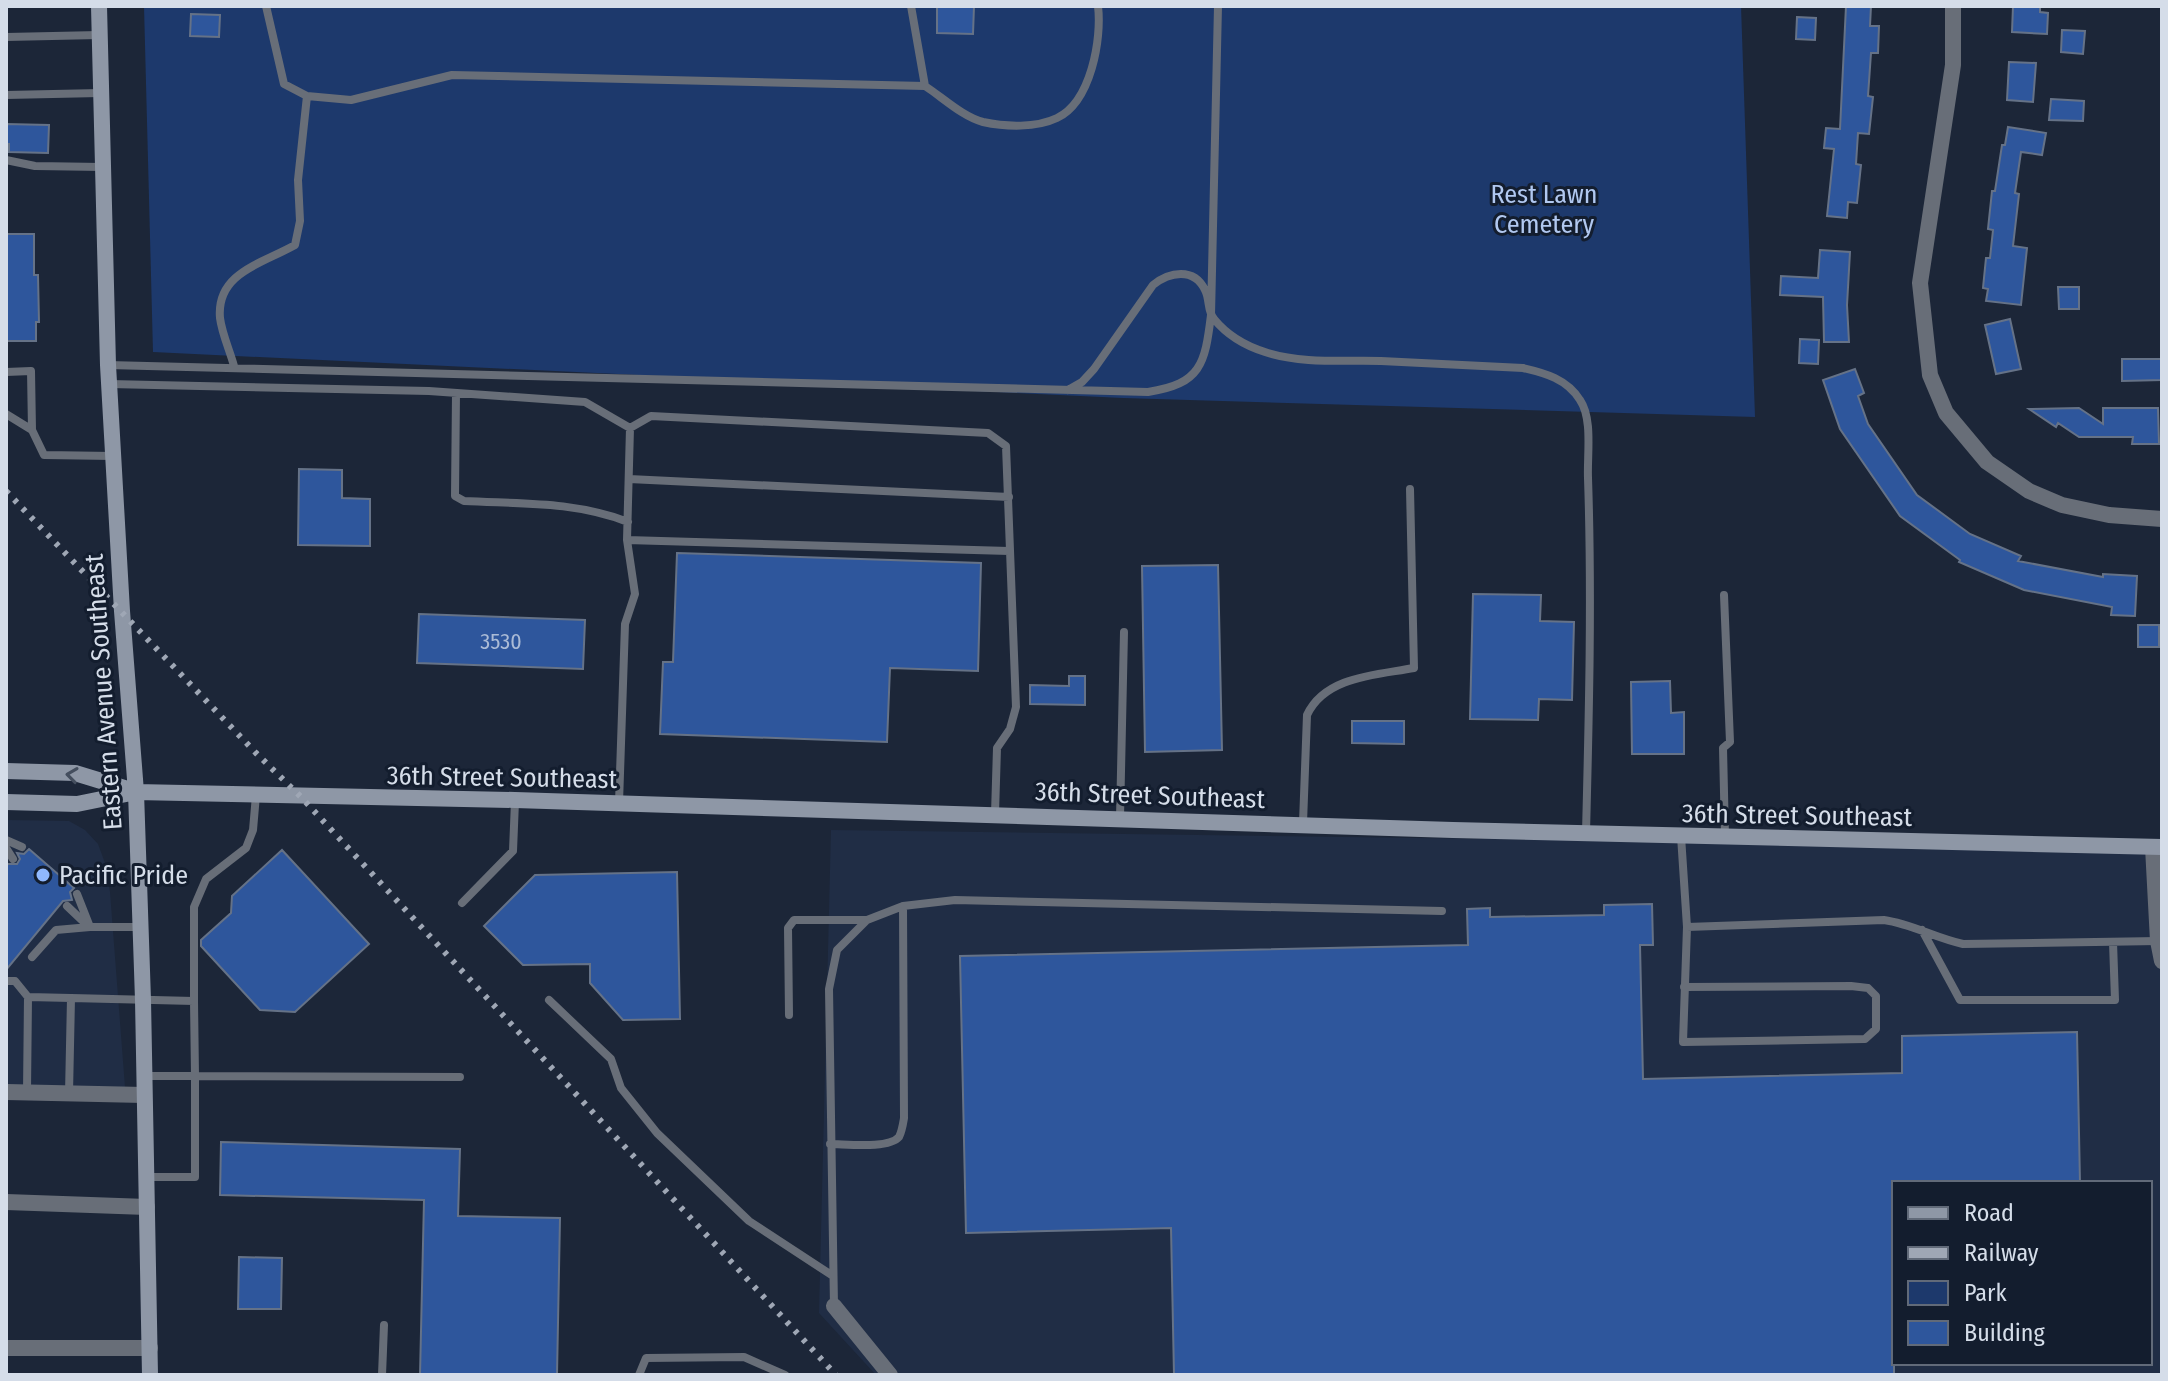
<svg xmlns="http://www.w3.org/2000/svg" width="2168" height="1381" font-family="'Fira Sans Condensed',sans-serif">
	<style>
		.built { fill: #202d45; fill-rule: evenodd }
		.green { fill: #1d396c }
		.building { fill: #2e569c; stroke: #657287; stroke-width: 2 }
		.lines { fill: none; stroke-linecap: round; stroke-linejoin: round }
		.lane { stroke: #686e78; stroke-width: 8 }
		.street { stroke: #686e78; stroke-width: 16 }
		.secondary { stroke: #8e97a6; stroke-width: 16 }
		.rail { stroke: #9fa7b5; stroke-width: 6; stroke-dasharray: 4 8; stroke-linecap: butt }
		.oneway { stroke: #444e5e }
		.poi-dot { fill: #90b8fd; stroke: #131d2e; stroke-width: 3 }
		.labels { text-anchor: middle; stroke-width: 6; stroke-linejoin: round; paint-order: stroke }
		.number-label { font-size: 22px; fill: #abbbd6 }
		.park-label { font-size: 26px; fill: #b1c8f0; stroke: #131d2e }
		.street-label { font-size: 26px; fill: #d5dde9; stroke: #131d2e }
		.poi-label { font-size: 26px; fill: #d5dde9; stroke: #131d2e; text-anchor: start }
	</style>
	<rect width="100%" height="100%" fill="#1c2638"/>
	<path class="built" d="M6,820L69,821L85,830L98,844L105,863L110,892L125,1087L6,1085Z
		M831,830L2162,848V1375H876L819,1313ZM1894,1183H2150V1363H1894Z"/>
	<path class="green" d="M144,6H1741L1755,417L1123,398L153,352Z"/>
	<path class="building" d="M937,6H974L973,34L937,33Z
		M1846,6H1871L1870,26H1879L1878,53H1871L1868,96L1873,97L1869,134L1858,133L1856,164L1861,165L1857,203L1848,202L1847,218L1827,216L1834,149L1824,148L1826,128L1840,129Z
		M2013,6H2040V12L2048,13L2047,34L2012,32Z
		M191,14L220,15L219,37L190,36Z
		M1797,17L1816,18L1815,40L1796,39Z
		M2062,30L2085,31L2083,54L2061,52Z
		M2009,62L2036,63L2033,102L2007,100Z
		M2051,99L2084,101L2083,121L2049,120Z
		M6,124L49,125L48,153L9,152V144H6Z
		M2008,127L2046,133L2042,155L2021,152L2015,193L2019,194L2013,246L2027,248L2021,305L1986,301L1988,289L1983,288L1986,258H1990L1993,230L1988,229L1992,191H1995L2002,145H2005Z
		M6,234H34V275H38L39,322H36V341H6Z
		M1820,250L1850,252L1847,305L1849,342H1824L1823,297L1780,295L1781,276L1818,278Z
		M2058,287H2079V309H2059Z
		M2010,319L2021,369L1996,374L1985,325Z
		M1800,339L1819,340L1818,364L1799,363Z
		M2122,359H2162V380L2122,381Z
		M1855,369L1864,393L1858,396L1868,424L1917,495L1970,534L2021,556L2018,561L2103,577V574L2137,576L2135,616L2111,615L2112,607L2024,590L1959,562L1960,560L1900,516L1840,429L1823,380Z
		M2079,408L2103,424V408H2158L2159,444H2132L2133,437H2079L2058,423L2056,427L2029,409Z
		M299,469L342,470V498L370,499V546L298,545Z
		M677,553L981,563L978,671L890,668L887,742L660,734L663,662H673Z
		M1218,565L1222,750L1145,752L1142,566Z
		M1473,594L1541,595L1540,621L1574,622L1572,700L1539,699L1538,720L1470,719Z
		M419,614L585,620L583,669L417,663Z
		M2138,625H2159V647H2138Z
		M1069,676H1085V705L1030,704V685L1069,686Z
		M1670,681L1671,713L1684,712V754H1632L1631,682Z
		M1352,721H1404V744L1352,743Z
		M29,849L74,888L70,892L72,900L63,901L6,970V866L8,864H17L20,859L17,853L24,854Z
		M282,850L369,944L295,1012L260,1010L201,946V940L231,913L232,896Z
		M677,872L680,1019L623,1020L590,983V964L523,965L484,926L535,875Z
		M1652,904L1653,945H1640L1643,1079L1902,1073V1036L2077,1032L2080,1183H1894V1375H1174L1171,1228L966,1233L960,956L1468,945L1467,909L1490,908V917L1604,915V905Z
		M221,1142L460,1149L458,1216L560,1218L557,1375H420L424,1200L220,1195Z
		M239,1257L282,1258L281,1309H238Z"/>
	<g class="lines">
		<path class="lane" d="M911,6L925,86C942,97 963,117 983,122C1006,127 1036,128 1057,118C1091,102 1102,39 1098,6
			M6,37L99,35
			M6,95L100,93
			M307,96L351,100L452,75L925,86
			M6,160L35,166L102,167
			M108,365L1148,392C1201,384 1205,364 1211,315L1218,6
			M234,366C230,351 222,334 220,318C216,272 264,263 295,245L300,221L298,180L307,96L284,84L266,6
			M6,372L31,371L32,430L44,455L113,456
			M109,384L429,391L585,402L630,428
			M1068,390L1082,382L1094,369L1153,285C1169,272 1194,267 1205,290C1210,299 1207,311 1214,319C1227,335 1246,346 1265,352C1301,364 1344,360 1381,361C1429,363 1476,366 1523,368C1545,373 1567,379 1580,400C1593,419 1587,455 1588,478C1592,596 1589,715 1586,833
			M456,393L455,496L464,501C521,504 574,501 628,522
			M6,414L32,430
			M629,479L1009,497
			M627,540L1009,551
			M1724,595L1730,742L1723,748L1725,836
			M619,803L625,624L635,594L627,540L630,428L651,416L988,433L1006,446L1016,707L1010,729L997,748L995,814
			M1120,818L1124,632
			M1303,823L1307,715C1325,676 1377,675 1414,668L1410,489
			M1681,836L1687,927L1884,920C1912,924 1935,938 1963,944L2158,941
			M6,840L22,847
			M6,848L13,859
			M77,894L90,927H140
			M462,903L513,851L515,801
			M67,906L86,924
			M1922,930L1960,1000H2115L2113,942
			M32,957L56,930L90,927
			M6,981H15L28,997L71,998
			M1684,987L1851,986L1868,988L1876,996V1029L1865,1039L1683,1042L1687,927
			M549,1000L611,1059L621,1088L657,1133L749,1221L833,1276
			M789,1015L788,928L794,920H867
			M145,1076H195L194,1001
			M27,1092L28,997
			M69,1094L71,998L194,1001V907L206,879L246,848L253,830L256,795
			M830,1144C846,1144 889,1149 899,1137C902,1131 903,1124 904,1118L903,906
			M147,1177H195V1076L460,1077
			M834,1306L829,989L837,950L867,920L903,906L955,900L1442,911
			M382,1375L384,1325
			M639,1375L646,1358L744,1357L785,1375"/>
		<path class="street" d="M1953,6V65L1920,283L1930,375L1946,413L1987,462L2029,491L2062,505L2109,515L2162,519
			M2153,847L2158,941L2162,961
			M6,1092L144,1095
			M6,1202L147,1207
			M834,1306L890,1375
			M6,1348H150"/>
		<path class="secondary" d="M99,6L108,365L122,611L136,792L143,1000L150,1375
			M6,771L75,773L134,791
			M6,802L77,804L136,792L515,800L1453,830L2162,847"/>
		<path class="rail" d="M6,491L256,753L301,797L836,1375"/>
	</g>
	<defs><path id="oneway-chevron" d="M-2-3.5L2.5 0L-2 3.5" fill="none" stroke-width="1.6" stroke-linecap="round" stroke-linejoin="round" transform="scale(2)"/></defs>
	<use class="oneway" href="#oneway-chevron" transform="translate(72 775) rotate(-172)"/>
	<circle class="poi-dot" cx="43" cy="875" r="8"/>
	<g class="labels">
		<g class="number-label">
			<text x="501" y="649">3530</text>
		</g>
		<g class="park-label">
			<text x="1544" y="203">Rest Lawn<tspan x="1544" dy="30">Cemetery</tspan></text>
		</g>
		<g class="street-label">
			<text transform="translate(103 692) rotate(-94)" y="9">Eastern Avenue Southeast</text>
			<text transform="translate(502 777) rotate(1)" y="9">36th Street Southeast</text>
			<text transform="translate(1150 795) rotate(2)" y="9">36th Street Southeast</text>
			<text transform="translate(1797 815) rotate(1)" y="9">36th Street Southeast</text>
		</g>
		<g class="poi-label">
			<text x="59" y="884">Pacific Pride</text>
		</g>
	</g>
	<rect width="2168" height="1381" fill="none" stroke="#d5dde9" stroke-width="16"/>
	<rect x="1892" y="1181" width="260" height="184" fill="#131d2e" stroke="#616a79" stroke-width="2"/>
	<rect x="1908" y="1207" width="40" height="12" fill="#8e97a6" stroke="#616a79" stroke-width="2"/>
	<text x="1964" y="1221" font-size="24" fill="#d5dde9">Road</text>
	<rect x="1908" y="1247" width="40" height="12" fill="#9fa7b5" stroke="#616a79" stroke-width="2"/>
	<text x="1964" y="1261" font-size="24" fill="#d5dde9">Railway</text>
	<rect x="1908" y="1281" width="40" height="24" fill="#1d396c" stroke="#616a79" stroke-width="2"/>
	<text x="1964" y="1301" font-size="24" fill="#d5dde9">Park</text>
	<rect x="1908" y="1321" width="40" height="24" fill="#2e569c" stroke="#616a79" stroke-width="2"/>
	<text x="1964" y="1341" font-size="24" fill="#d5dde9">Building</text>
</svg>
